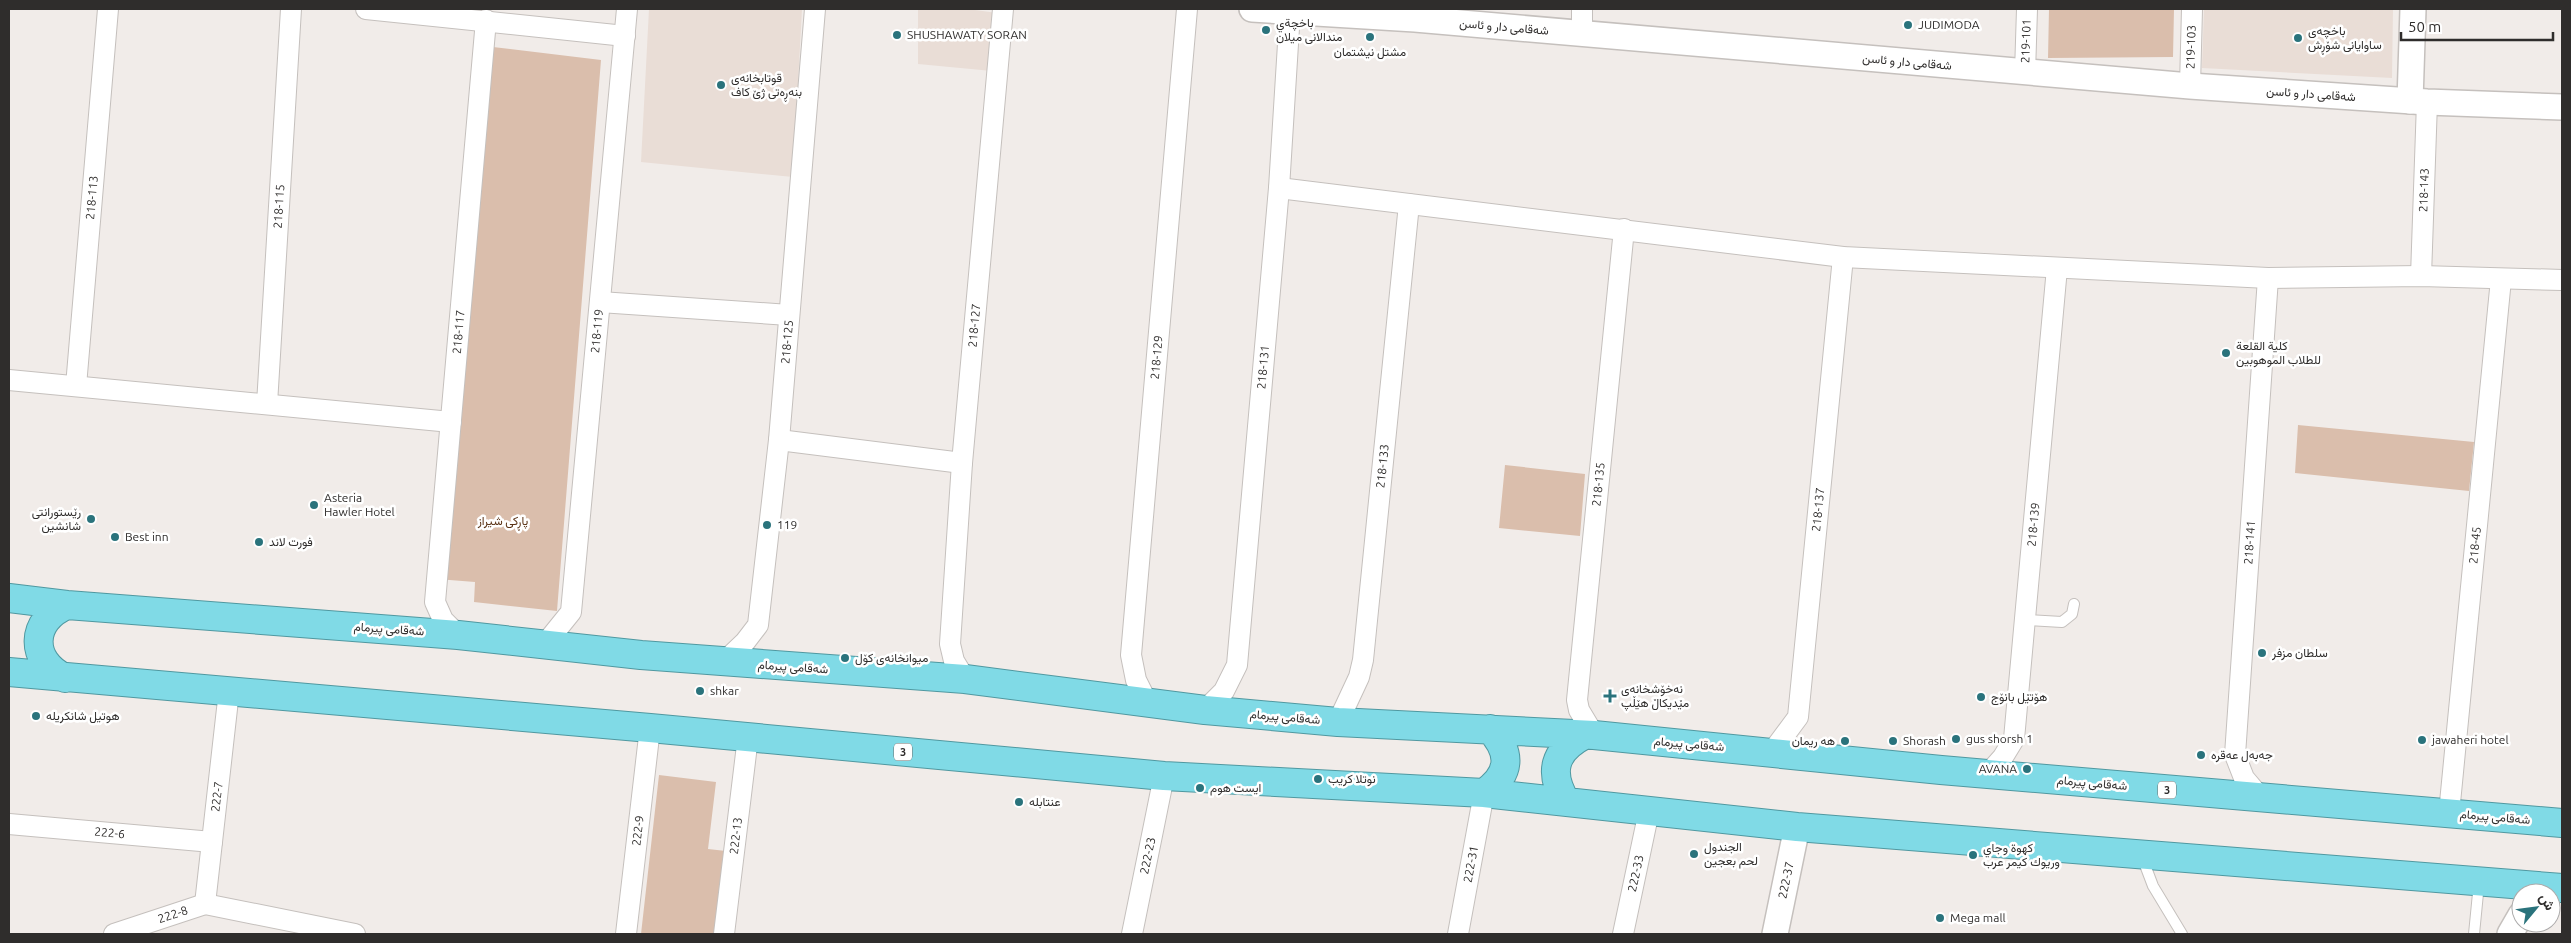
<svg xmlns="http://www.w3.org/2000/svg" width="2571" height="943" font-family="Ubuntu,Vazirmatn,sans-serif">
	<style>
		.built { fill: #e9ddd6 }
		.green { fill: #dabeac }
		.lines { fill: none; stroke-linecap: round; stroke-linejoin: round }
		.service-casing { stroke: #c5c0bd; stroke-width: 12 }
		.minor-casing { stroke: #c5c0bd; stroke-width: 22 }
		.tertiary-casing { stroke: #c5c0bd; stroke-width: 28 }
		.trunk-casing { stroke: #5098a0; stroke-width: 30 }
		.service { stroke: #fff; stroke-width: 10 }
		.minor { stroke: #fff; stroke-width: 20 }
		.tertiary { stroke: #fff; stroke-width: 25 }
		.trunk { stroke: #80dae6; stroke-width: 28 }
		.poi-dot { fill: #2a737c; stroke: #fff; stroke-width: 2 }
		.labels { text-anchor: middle; stroke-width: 5; stroke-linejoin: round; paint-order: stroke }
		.shield { fill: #fff; stroke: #6d6c6b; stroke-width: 1 }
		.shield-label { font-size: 11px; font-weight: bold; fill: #2f2d2c }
		.poi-label { font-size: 12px; fill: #2f2d2c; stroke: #fff; text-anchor: start }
		.street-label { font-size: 12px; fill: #2f2d2c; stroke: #fff }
		.park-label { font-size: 12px; fill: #5a3316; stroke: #fff }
	</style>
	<rect width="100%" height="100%" fill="#f1ece9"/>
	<path class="built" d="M649,9H802L793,177L641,162Z
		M918,9H968L997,13L992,71L918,64Z
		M2204,9H2393L2392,78L2202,68Z"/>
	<path class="green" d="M2049,9H2174L2173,57L2048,58Z
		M493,47L601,60L557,611L474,602L475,582L437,579Z
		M2298,425L2474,442L2469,491L2295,473Z
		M1505,465L1585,474L1580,536L1499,528Z
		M659,775L716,782L708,849L726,851L716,934H641Z"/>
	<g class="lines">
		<g class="service-casing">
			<path id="service" d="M2026,620L2062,622L2072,614L2074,604
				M2142,857L2153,886L2182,934
				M2474,934L2479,883"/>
		</g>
		<g class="minor-casing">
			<g id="minor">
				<path d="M366,9L625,36"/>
				<path d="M1582,9V34"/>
				<path id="s1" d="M2025,73L2027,9"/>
				<path id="s2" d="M2190,86L2192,9"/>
				<path d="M1279,188L1843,257L2268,278L2421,276L2562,280"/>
				<path id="s3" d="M2421,276L2427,102"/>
				<path d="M600,302L789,315"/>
				<path d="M9,380L451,422"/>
				<path id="s4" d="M76,386L108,9"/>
				<path id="s5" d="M267,404L291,9"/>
				<path d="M779,440L962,463"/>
				<path id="s6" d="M458,635L443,620L435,602L486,20"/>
				<path id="s7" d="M546,643L571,612L627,9"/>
				<path id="s8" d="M724,662L745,642L758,625L779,440L815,9"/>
				<path id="s9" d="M965,679L954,661L950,644L962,463L1003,9"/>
				<path id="s10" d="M1148,704L1136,680L1131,655L1187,9"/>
				<path id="s11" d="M1205,710L1224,691L1237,665L1279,188L1290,12L1288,9"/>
				<path id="s12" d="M1338,722L1359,677L1363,660L1409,204"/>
				<path id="s13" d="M1594,735L1579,710L1577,700L1624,229"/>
				<path id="s14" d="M1772,752L1798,717L1843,257"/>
				<path id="s15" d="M1988,774L2003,757L2014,739L2057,268"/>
				<path id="s16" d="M2261,798L2244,778L2235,755L2268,278"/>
				<path id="s17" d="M2449,813L2501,279"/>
				<path id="s18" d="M9,824L212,842"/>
				<path id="s19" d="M205,904L229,691"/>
				<path d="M205,904L355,934"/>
				<path id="s20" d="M114,934L205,904"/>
				<path id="s21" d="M626,934L650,728"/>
				<path id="s22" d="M724,934L748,737"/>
				<path id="s23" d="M1132,934L1164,776"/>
				<path id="s24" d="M1458,934L1484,793"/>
				<path id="s25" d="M1623,934L1649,811"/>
			</g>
		</g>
		<g class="tertiary-casing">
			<g id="tertiary">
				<path d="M1252,9L1415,19L2190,86L2427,102L2562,107"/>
				<path d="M2410,101L2413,9"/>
				<path id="s26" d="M1775,934L1797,827"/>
				<path d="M2510,934L2521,915"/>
			</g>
		</g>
		<g class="trunk-casing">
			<path id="trunk" d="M9,598L67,605L458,635L641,655L965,679L1205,710L1338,722L1594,735L1941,770L2562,823
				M9,672L650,728L1164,776L1484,793L1797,827L2562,888
				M65,678C29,661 30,620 67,605
				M1484,793C1511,774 1512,753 1490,729
				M1566,802C1548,772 1554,751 1584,735"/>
		</g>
		<use href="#service" class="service"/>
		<use href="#minor" class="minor"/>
		<use href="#tertiary" class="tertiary"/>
		<use href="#trunk" class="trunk"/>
	</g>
	<g class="poi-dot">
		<circle cx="1908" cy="25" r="5"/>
		<circle cx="1266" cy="30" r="5"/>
		<circle cx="897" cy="35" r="5"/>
		<circle cx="1370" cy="37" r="5"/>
		<circle cx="2298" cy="38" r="5"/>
		<circle cx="721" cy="85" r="5"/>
		<circle cx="2226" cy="353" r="5"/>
		<circle cx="314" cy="505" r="5"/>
		<circle cx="91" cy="519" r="5"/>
		<circle cx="767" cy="525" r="5"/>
		<circle cx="115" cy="537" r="5"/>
		<circle cx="259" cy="542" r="5"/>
		<circle cx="2262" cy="653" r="5"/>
		<circle cx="845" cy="658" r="5"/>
		<circle cx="700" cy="691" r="5"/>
		<path d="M1607.5 688.5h5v5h5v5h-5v5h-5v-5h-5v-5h5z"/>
		<circle cx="1981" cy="697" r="5"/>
		<circle cx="36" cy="716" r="5"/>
		<circle cx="1956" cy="739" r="5"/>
		<circle cx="2422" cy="740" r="5"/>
		<circle cx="1845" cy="741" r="5"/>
		<circle cx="1893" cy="741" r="5"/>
		<circle cx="2201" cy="755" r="5"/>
		<circle cx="2027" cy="769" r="5"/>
		<circle cx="1318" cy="779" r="5"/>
		<circle cx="1200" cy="788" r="5"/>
		<circle cx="1019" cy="802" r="5"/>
		<circle cx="1694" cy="854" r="5"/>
		<circle cx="1973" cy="855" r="5"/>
		<circle cx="1940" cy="918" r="5"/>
	</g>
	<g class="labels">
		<g class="shield">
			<rect x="894" y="743.5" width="18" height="17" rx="4"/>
			<rect x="2158" y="781.5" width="18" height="17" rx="4"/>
		</g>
		<g class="shield-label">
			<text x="903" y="756">3</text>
			<text x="2167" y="794">3</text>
		</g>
		<g class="poi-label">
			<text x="1276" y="27">باخچةي<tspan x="1276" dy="14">مندالانى ميلان</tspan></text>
			<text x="1918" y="29">JUDIMODA</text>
			<text x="2308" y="35">باخچەی<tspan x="2308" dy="14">ساوایانی شۆڕش</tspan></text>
			<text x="907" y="39">SHUSHAWATY SORAN</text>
			<text x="1370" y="56" text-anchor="middle">مشتل نيشتمان</text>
			<text x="731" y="82">قوتابخانەی<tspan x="731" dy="14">بنەڕەتی ژێ کاف</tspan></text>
			<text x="2236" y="350">کلیة القلعة<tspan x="2236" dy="14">للطلاب الموهوبین</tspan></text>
			<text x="324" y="502">Asteria<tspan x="324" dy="14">Hawler Hotel</tspan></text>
			<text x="81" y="516" text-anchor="end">رێستورانتی<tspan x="81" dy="14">شانشین</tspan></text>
			<text x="777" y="529">119</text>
			<text x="125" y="541">Best inn</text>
			<text x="269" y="546">فورت لاند</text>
			<text x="2272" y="657">سلطان مزفر</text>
			<text x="855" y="662">میوانخانەی کۆل</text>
			<text x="1621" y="693">نەخۆشخانەی<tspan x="1621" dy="14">مێدیکاڵ هێڵپ</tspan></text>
			<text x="710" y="695">shkar</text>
			<text x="1991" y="701">هۆتێل بانۆج</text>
			<text x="46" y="720">هوتيل شانكريله</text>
			<text x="1966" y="743">gus shorsh 1</text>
			<text x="2432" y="744">jawaheri hotel</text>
			<text x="1835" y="745" text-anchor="end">هه ريمان</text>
			<text x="1903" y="745">Shorash</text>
			<text x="2211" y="759">جەبەل عەقرە</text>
			<text x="2017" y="773" text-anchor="end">AVANA</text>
			<text x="1328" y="783">نوتلا كريب</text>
			<text x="1210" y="792">ايست هوم</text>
			<text x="1029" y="806">عنتابله</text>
			<text x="1704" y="851">الجندول<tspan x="1704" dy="14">لحم بعجين</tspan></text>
			<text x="1983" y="852">كهوة وجاي<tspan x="1983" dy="14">وريوك كيمر عرب</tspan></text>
			<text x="1950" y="922">Mega mall</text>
		</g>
		<g class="street-label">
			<text transform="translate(1504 27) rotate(5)" y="4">شەقامی دار و ئاسن</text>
			<text dy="4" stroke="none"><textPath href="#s1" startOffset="32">219-101</textPath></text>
			<text dy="4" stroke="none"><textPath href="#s2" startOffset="39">219-103</textPath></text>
			<text transform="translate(1907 62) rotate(5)" y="4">شەقامی دار و ئاسن</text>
			<text transform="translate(2311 94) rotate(4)" y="4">شەقامی دار و ئاسن</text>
			<text dy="4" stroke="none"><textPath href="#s3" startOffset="86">218-143</textPath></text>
			<text dy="4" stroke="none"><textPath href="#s4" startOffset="189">218-113</textPath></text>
			<text dy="4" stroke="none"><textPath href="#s5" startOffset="198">218-115</textPath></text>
			<text dy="4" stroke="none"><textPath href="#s9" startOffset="358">218-127</textPath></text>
			<text dy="4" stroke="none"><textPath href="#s7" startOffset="322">218-119</textPath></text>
			<text dy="4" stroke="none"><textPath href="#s6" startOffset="312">218-117</textPath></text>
			<text dy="4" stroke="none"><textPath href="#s8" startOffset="335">218-125</textPath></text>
			<text dy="4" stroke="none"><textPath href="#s10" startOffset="351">218-129</textPath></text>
			<text dy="4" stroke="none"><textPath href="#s11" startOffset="355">218-131</textPath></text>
			<text dy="4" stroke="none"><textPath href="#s12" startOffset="262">218-133</textPath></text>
			<text dy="4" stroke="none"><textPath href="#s13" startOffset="256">218-135</textPath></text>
			<text dy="4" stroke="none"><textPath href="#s14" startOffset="252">218-137</textPath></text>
			<text dy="4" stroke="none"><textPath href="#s15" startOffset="259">218-139</textPath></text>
			<text dy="4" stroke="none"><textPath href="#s16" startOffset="264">218-141</textPath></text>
			<text dy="4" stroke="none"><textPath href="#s17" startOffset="269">218-45</textPath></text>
			<text transform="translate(389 629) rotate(4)" y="4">شەقامی پیرمام</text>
			<text transform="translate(793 667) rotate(4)" y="4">شەقامی پیرمام</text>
			<text transform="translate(1285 717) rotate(5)" y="4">شەقامی پیرمام</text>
			<text transform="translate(1689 744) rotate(5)" y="4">شەقامی پیرمام</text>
			<text transform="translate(2092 783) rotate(5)" y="4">شەقامی پیرمام</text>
			<text dy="4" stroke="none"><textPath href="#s19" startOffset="108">222-7</textPath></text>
			<text transform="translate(2495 817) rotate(5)" y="4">شەقامی پیرمام</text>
			<text dy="4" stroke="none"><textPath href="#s21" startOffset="104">222-9</textPath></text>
			<text dy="4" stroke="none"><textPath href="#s18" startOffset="101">222-6</textPath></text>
			<text dy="4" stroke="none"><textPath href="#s22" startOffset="99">222-13</textPath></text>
			<text dy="4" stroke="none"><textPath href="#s23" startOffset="80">222-23</textPath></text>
			<text dy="4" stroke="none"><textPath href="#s24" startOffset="71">222-31</textPath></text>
			<text dy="4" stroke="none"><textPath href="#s25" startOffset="62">222-33</textPath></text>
			<text dy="4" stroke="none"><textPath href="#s26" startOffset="55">222-37</textPath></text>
			<text dy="4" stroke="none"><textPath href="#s20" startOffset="62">222-8</textPath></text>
		</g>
		<g class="park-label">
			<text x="503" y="525">پاڕکی شیراز</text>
		</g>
	</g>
	<rect width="2571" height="943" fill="none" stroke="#2f2d2c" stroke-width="20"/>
	<g transform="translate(2536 908) rotate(61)"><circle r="24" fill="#ffffff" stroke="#acabab"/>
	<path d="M0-4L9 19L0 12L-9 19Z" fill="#2a737c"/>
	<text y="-8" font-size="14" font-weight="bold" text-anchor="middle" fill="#2f2d2c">ش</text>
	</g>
	<path d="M2401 32v8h152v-8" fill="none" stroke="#2f2d2c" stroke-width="2.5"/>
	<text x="2408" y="32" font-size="15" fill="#2f2d2c" stroke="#ffffff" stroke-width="4" paint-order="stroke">50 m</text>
</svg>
